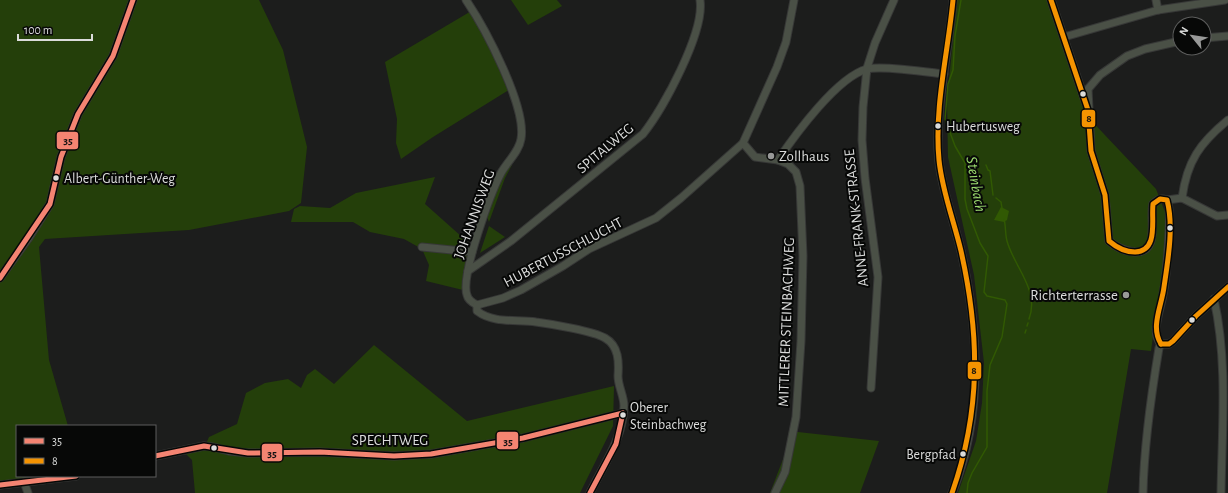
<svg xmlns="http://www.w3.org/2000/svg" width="1228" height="493" viewBox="0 0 1228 493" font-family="'Alegreya Sans',sans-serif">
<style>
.green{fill:#243f0a}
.water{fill:#315903}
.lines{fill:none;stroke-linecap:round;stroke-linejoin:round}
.stream{stroke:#315903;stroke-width:1.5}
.minor-casing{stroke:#373837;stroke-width:9}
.minor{stroke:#4a5046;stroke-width:7}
.bus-1-casing{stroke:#070807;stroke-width:8}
.bus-2-casing{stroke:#070807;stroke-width:8}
.bus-1{stroke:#f48472;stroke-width:5}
.bus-2{stroke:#f49301;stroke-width:5}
.bus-dot{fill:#dbdcdb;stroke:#070807;stroke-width:1.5}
.poi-dot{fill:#989998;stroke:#070807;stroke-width:1.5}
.labels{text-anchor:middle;stroke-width:4;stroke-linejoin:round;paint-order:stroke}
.bus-label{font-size:14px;fill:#dbdcdb;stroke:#070807;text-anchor:start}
.street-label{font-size:15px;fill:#dbdcdb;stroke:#070807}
.poi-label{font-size:15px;fill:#dbdcdb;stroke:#070807;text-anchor:start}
.water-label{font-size:16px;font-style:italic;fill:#9cdb6f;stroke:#070807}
.line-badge{stroke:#070807;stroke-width:1.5}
.pale-badge-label{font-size:11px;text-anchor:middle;font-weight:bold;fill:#111}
</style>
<rect width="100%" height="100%" fill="#1c1d1c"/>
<g class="green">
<polygon points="0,0 259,0 283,50 307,147 301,203 289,211 189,230 45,239 39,247 49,360 68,426 17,426 17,476 59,476 0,483"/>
<polygon points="511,0 557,0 562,6 528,25"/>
<polygon points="957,0 1048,0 1086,115 1156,189 1169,222 1151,351 1131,349 1107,493 958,493 976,441 982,403 984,363 974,275 948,157 947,100"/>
<polygon points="473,10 512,88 433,137 401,159 396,143 397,119 385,62"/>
<polygon points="509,163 512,165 505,178 489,222 486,214"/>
<polygon points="435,177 425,204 471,245 463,290 426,281 429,265 422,249 404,239 370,232 353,222 291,222 294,209 300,206 330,208 356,193"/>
<polygon points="489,226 505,237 480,253"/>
<polygon points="374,345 467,421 614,386 613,426 580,493 195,493 192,460 184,452 206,444 209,437 237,424 246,393 265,383 288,379 301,388 307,375 315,369 334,384"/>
<polygon points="789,431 879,441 860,493 770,493 785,454"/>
</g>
<polygon class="water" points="1001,207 1009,211 1007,220 1004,222 994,220"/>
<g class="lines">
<g class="stream">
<polyline points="961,0 955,36 953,70 948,84 945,119 955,146 965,163 965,199 967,209 980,243 988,256 984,292 987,296 1005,300 1007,304 1002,337 990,365 987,391 987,447 972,473 968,483 967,493"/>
<polyline points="986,165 988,170 990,171 993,195"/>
<polyline points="996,198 1001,202 1002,208"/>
<path d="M1004,219C1006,226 1005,234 1007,241C1014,267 1040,290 1029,319"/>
<polyline points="1027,326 1028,323"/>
<polyline points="1025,333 1026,330"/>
</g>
<defs>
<g id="minor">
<path d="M466,0C485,28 527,107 521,139C519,152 507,162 501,173C491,192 460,276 467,295C468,300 473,303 477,305"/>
<polyline points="1051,0 1086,104"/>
<polyline points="1156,0 1158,10"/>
<polyline points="1064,37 1158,10 1225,0"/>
<polyline points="1204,38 1228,36"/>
<polyline points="743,143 777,67 786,42 794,0"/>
<path d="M1182,198C1187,161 1200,143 1228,120"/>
<polyline points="1167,200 1182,198 1217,216 1228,215"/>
<polyline points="422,247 472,252"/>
<path d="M468,271L511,241L643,134C663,109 705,32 700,0"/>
<polyline points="0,278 28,239 50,204 61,157 78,114 113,56 133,0"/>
<path d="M1214,299C1228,362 1222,428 1221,493"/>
<path d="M477,305L503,298L521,290L563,266L589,249L656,218L681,198L743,143L755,157L778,160C795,135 837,77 867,69C882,65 927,72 944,74"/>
<path d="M477,305V311C494,324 517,319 536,322C551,324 593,331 605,338C619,346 619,362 618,376C618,386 624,396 624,406C623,439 604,464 590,493"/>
<path d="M1161,344C1150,332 1161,309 1163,294C1166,279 1173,210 1167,200C1161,198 1158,199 1153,204C1149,219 1161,253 1134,252C1124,251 1116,247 1109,241L1105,195L1091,151L1088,89L1100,75L1127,56L1145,49L1180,41"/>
<polyline points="1161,344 1169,344 1173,341 1196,316 1228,287"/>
<polyline points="871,388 878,277 865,178 862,140 863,107 867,68 875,43 894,0"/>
<polyline points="155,456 204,446 213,447 229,451 248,453 320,452 394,456 431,454 523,438 623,413"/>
<polyline points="24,482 28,493"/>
<polyline points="0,485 76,476"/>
<polyline points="775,493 785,472 796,417 801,341 803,256 800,186 796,172 788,164 778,160"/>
<path d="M952,493C984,416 979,331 961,251C953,217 939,183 938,148C937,98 949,49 953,0"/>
<path d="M1143,493C1144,444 1151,396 1159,348L1161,344"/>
</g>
</defs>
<use href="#minor" class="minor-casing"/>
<use href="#minor" class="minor"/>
<defs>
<g id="bus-1">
<polyline points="0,278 50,204 61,157 78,114 113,56 133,0"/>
<polyline points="155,456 204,446 248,453 320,452 394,456 431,454 523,438 623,413"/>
<polyline points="0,485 76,476"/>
<polyline points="590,493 616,444 623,413"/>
</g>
<g id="bus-2">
<path d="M1051,0L1088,110L1091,151L1105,195L1109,241C1116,247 1126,252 1135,252C1159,251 1151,220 1153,204L1160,199L1167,200C1174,226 1168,260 1164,287C1162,305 1150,327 1161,344"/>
<polyline points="1161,344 1169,344 1173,341 1196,316 1228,287"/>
<path d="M952,493C981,411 980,336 961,251C954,221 942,191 939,160C934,107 948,53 953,0"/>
</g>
</defs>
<use href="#bus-1" class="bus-1-casing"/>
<use href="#bus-2" class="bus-2-casing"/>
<use href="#bus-1" class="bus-1"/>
<use href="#bus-2" class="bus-2"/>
</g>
<g class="bus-dot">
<circle cx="1083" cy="94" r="3.5"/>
<circle cx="938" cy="126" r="3.5"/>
<circle cx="56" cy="178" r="3.5"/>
<circle cx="1170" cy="228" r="3.5"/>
<circle cx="1192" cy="320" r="3.5"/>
<circle cx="623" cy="415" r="3.5"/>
<circle cx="214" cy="448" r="3.5"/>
<circle cx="963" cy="454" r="3.5"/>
</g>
<g class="poi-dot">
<circle cx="771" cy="156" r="4"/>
<circle cx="1126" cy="295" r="4"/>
</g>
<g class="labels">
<g class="bus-label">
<text x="946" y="131">Hubertusweg</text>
<text x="64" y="183">Albert-Günther-Weg</text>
<text x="630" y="412">Oberer<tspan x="630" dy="17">Steinbachweg</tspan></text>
<text x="956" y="459" text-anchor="end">Bergpfad</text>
</g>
<g class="street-label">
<text transform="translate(605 148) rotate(-40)" y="5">SPITALWEG</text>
<text transform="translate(474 214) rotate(-70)" y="5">JOHANNISWEG</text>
<text transform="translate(856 218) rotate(-96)" y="5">ANNE-FRANK-STRASSE</text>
<text transform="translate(563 252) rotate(-28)" y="5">HUBERTUSSCHLUCHT</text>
<text transform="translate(786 322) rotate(-88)" y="5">MITTLERER STEINBACHWEG</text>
<text x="390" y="445">SPECHTWEG</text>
</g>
<g class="poi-label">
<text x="779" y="161">Zollhaus</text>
<text x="1118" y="300" text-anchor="end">Richterterrasse</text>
</g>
<g class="water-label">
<text transform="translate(977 184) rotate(80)" y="6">Steinbach</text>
</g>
</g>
<g class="line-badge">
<rect x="1081" y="109" width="15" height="19" rx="4" fill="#f49301"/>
<rect x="56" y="131" width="23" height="19" rx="4" fill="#f48472"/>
<rect x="967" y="361" width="15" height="19" rx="4" fill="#f49301"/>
<rect x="496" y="431" width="23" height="19" rx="4" fill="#f48472"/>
<rect x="261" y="443" width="22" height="19" rx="4" fill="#f48472"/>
</g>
<g class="pale-badge-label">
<text x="1089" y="122">8</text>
<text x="68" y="144">35</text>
<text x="974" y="374">8</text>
<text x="508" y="445">35</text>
<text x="272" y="457">35</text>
</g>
<rect x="16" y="425" width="140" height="52" fill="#070807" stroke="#5c5d5c"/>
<rect x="24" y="438" width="20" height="6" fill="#f48472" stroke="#5c5d5c"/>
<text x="52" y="445" font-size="12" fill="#dbdcdb">35</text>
<rect x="24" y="458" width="20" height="6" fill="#f49301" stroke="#5c5d5c"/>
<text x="52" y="465" font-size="12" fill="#dbdcdb">8</text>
<g transform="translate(1192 36) rotate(300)"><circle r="19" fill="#070807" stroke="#5c5d5c"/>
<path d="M0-3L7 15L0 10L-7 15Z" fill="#989998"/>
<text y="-6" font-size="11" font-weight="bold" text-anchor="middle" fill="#dbdcdb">N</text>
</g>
<path d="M18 34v6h74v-6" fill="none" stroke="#dbdcdb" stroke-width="2"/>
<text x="24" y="34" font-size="12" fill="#dbdcdb" stroke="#070807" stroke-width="3" paint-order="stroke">100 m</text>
</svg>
